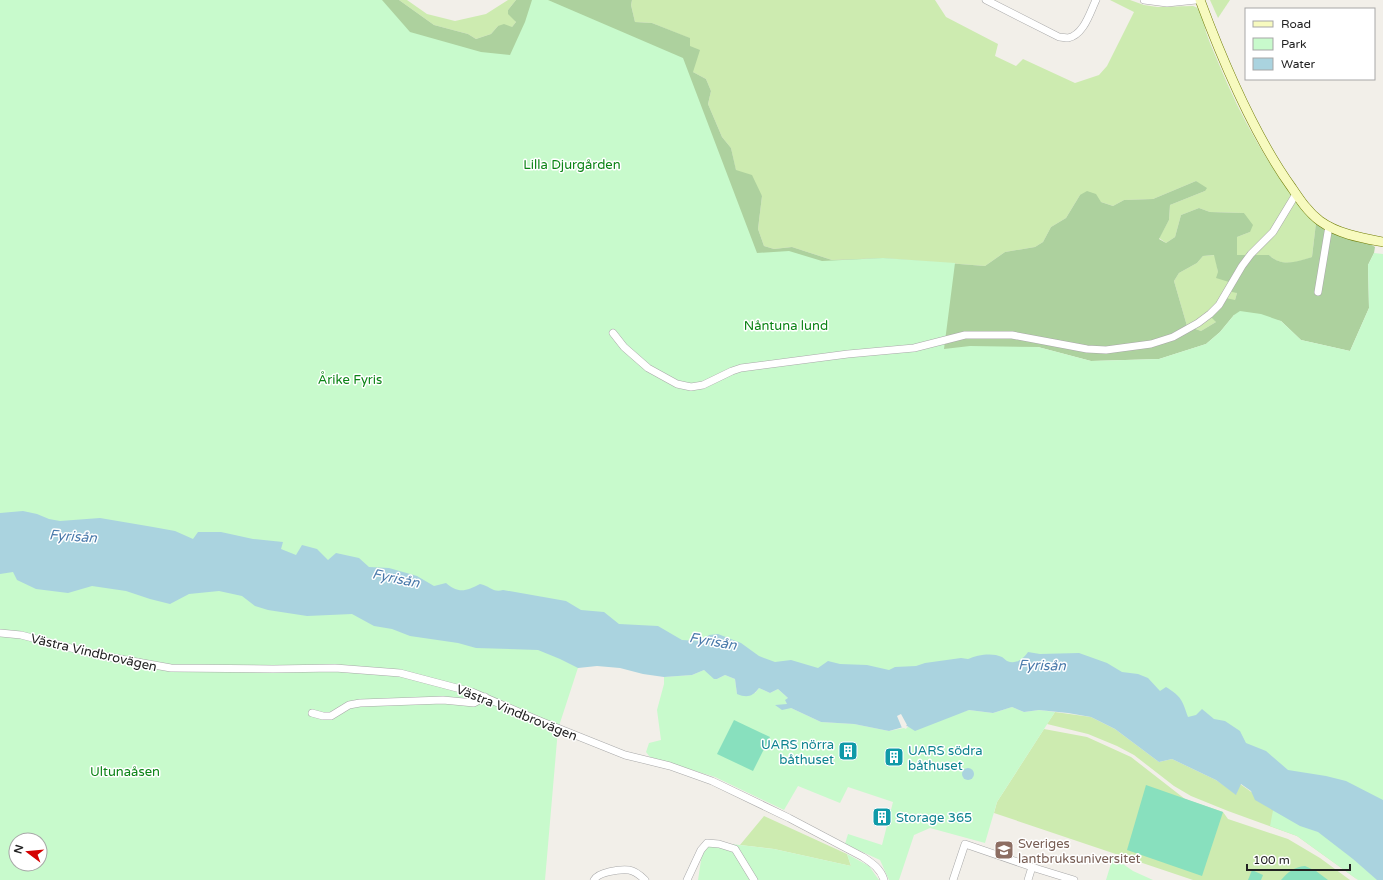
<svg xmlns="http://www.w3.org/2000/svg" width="1383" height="880" viewBox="0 0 1383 880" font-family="'Varela Round',sans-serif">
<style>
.grass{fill:#cdebb0}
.forest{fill:#add19e;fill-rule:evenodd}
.park{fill:#c8facc;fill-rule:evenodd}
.pitch{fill:#88e0be}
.water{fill:#aad3df}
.pier{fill:#f2efe9}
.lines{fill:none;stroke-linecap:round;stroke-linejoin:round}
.street-casing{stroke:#a9a9a9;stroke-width:8}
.secondary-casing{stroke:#707d05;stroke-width:10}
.street{stroke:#fff;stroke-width:7}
.secondary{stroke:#f7fabf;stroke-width:9}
.labels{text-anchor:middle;stroke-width:3;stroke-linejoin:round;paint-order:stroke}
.park-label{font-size:13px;fill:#0c8416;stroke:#fff}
.street-label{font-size:13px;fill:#222;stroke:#fff}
.culture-label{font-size:13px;fill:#0d838f;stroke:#fff;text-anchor:start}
.education-label{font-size:13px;fill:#785e54;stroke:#fff;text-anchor:start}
.water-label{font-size:14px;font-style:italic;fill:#4a7aab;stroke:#fff}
</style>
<rect width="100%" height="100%" fill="#f2efe9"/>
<g class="grass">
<polygon points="399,0 407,0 427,14 455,21 486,14 508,0 516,0 508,10 516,22 512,27 498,26 491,34 476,39 468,34 434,25"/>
<path d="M632,0H935L946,17L998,44L995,56L1016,66L1023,59L1075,83L1099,75L1107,66L1134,12L1110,0H1130L1144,5L1157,7L1193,6C1195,7 1197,7 1198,9C1203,15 1204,25 1206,32C1210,44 1216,57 1221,69C1243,122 1276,181 1316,223L1312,257C1296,263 1282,267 1269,255H1237V237L1250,232L1244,213L1210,212L1199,208L1181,215L1175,237L1166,243L1159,238L1169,220L1170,205L1205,191L1196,181L1153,199L1124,200L1113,206L1080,195L1066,218L1051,227L1043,242L1035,247L1005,252L985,266L883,258L832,260L792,247L774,249L764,246L758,229L762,196L736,171L731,148L722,137L708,104L711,91L706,79L693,72L689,38L652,23L635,22L631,5Z"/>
<polygon points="1210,0 1230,0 1218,18"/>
<polygon points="1215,255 1218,272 1229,282 1237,293 1235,300 1219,311 1210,310 1216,322 1201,331 1187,326 1174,281 1179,273 1197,263 1203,256"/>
<polygon points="1055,712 1091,717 1115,729 1159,762 1172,759 1216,780 1236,794 1240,784 1300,826 1358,880 1297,836 1228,811 1191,796 1174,786 1134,755 1117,746 1088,734 1047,724"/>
<polygon points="1044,729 1087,737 1131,757 1185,799 1223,812 1228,819 1288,839 1320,858 1350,880 1193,880 994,813 997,802"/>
<polygon points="764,816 847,854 851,866 774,849 740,845"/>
</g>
<path class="forest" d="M108,0H399L434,25L468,34L476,39L491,34L498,26L504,24L512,27L516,22L508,14V10L516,0H632L631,5L635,22L652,23L690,38V46L700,50L693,72L706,79L711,91L708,104L722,137L731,148L736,170L752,175L762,196L758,229L764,246L774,249L792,247L832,260L883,258L985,266L1005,252L1035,247L1043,242L1051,227L1066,218L1080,195L1087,191L1096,194L1101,202L1113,206L1124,200L1153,199L1196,181L1207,188L1205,191L1170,205L1169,220L1159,239L1166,243L1175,237L1181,215L1199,208L1210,212L1244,213L1253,225L1250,232L1237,237V255H1269C1282,267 1296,262 1312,257L1316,223L1367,242L1375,247L1374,253L1368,265L1369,308L1350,351L1301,340L1281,321L1234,315L1220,332L1206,344L1159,359L1091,361L1038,347L738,377ZM1214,255L1218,272L1216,278L1229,282L1232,292L1237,293L1235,300L1221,297L1219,311L1209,310L1211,317L1216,322L1201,331L1187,326L1174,281L1179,273L1197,263L1203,256Z"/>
<g class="park">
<path d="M0,0H382L410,32L481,52L510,55L525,22L532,0H548L683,58L757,253L789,251L822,261L883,258L955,263L944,349L970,346L1038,347L1091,361L1159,359L1206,344L1220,332L1234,315L1240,311L1261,314L1281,321L1301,340L1350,351L1369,308L1368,265L1374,253L1383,254V880H1358L1297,836L1270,826L1278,784L1075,681L863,692L589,634L558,729L545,880H0ZM16,840H40V864H16Z"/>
<polygon points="704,670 717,679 725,675 735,679 737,694 755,693 759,688 770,693 778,689 788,698 791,708 821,722 854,724 889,731 909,727 969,710 993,713 1012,707 1024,712 1039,710 1055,712 997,802 985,843 930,828 914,835 899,880 889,880 880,860 845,844 848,834 882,845 893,802 848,787 840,803 798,786 784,810 715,777 650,757 646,752 649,743 661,740 657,710 664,684 664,677 692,675"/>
<polygon points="704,841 774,849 851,866 847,854 869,866 879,880 698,880"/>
<polygon points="1113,857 1133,871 1153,880 1106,880"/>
</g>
<g class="pitch">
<polygon points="734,720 770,737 753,771 717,754"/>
<polygon points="1146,785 1223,812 1202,876 1127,850"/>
<path d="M1305,866L1316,871L1328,880H1281C1288,872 1294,867 1305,866Z"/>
<polygon points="1252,870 1263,875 1261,880 1248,880"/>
</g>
<g class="water">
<path d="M23,511L37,514L49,519L60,521L100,518L153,527L175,531L193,539L198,532H221L253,539L283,542L281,549L296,555L302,545L317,549L328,560L336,553L359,558L369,567L389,568L417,576L434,586L446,583C458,594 467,591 480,584C490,586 493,593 503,590L566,601L581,610L604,612L619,624L658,626L682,640L702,641L709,635L718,634L741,643L759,656L775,662L791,660L818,668L828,661L840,664L867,665L889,670L895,667L916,666L925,663L961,658L968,659C977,655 992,652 1002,657C1004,658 1005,660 1007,661C1016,665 1023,659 1028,652L1040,654L1079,653L1107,663L1122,672L1138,674L1148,678L1160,691L1166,687C1182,697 1182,700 1188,717L1196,715L1202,709L1214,719L1225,721L1240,731L1246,743L1266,751L1288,770L1326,776L1346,781L1383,800V880H1377L1353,859L1318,832L1300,826L1255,800L1251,791L1241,784L1236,795L1216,780L1172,759L1159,762L1115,729L1091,717L1068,713L1039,710L1024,712L1012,707L993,713L969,710L915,731L907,726L889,731L854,724L821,722L791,708L782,710L775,705L787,704L785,700L788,698L778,689L770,693L759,688C752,697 747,698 737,694L735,679L725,675L717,679H714L704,670L692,675L664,677L643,674L620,668L597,666L578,668L560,659L538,650L476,648L458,643L410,636L392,629L374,626L352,614L307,616L268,610L255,606L242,596L219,591L189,594L170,604L150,599L126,591L92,586L68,593L36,589L17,580L13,572L0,574V513Z"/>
<circle cx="968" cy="774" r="6"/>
</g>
<polygon class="pier" points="901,714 907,725 906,726 907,728 905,729 904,727 902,728 897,716"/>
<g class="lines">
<defs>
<g id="street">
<path d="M986,0L1059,37C1062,37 1065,38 1068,38C1084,35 1090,12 1096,0"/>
<polyline points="1144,0 1167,3 1196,0"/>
<polyline points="1318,292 1329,226"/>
<polyline points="613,333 624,347 648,368 677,384 691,387 703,385 732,371 741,368 848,354 914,348 965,335 1012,335 1087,349 1106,350 1151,344 1173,337 1198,323 1210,314 1219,305 1242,266 1251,254 1273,232 1296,194"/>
<path d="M0,633L21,635L98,655L171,668L273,669L335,668L400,673L472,692L540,721L625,755L670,766L712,781L789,818L863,857C872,863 881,869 884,880"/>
<polyline points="312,713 323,716 331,716 349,705 360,703 443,700 474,703 485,697"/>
<path d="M594,880C598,872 620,869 629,870C635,871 641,876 645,880"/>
<polyline points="687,880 701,850 707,843 719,844 735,849 754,880"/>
<polyline points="953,880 965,844 1038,869 1074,880"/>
<polyline points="1028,880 1032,867"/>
</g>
<path id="secondary" d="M1200,0C1223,62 1254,135 1292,188C1300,200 1308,212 1320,221C1338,234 1362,238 1383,242"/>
</defs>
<use href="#street" class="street-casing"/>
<use href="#secondary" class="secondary-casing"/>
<use href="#street" class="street"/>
<use href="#secondary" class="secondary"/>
</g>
<defs>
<symbol id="building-square" viewBox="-11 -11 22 22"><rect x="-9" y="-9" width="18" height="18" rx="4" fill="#0f9aa8" stroke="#fff"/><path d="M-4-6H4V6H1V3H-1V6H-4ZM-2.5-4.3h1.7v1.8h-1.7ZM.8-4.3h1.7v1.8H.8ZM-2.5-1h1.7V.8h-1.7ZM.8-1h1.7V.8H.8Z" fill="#fff"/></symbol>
<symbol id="university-square" viewBox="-11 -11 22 22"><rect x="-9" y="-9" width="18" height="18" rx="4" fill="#8d6e63" stroke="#fff"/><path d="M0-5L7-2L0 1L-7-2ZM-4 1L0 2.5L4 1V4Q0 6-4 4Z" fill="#fff"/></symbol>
</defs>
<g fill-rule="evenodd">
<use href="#building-square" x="837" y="740" width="22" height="22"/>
<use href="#building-square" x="883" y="746" width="22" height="22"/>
<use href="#building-square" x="871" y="806" width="22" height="22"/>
<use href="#university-square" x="993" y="839" width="22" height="22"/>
</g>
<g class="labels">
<g class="park-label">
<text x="572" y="169">Lilla Djurgården</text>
<text x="786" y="330">Nåntuna lund</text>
<text x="350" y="384">Årike Fyris</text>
<text x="125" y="776">Ultunaåsen</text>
</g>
<g class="street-label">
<text transform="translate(94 652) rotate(13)" y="5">Västra Vindbrovägen</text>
<text transform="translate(517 712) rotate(22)" y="5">Västra Vindbrovägen</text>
</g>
<g class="culture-label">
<text x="834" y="749" text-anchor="end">UARS nörra<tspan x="834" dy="15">båthuset</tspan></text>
<text x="908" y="755">UARS södra<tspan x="908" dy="15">båthuset</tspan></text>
<text x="896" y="822">Storage 365</text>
</g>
<g class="education-label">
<text x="1018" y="848">Sveriges<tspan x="1018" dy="15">lantbruksuniversitet</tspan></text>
</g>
<g class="water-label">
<text transform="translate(73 536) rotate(4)" y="5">Fyrisån</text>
<text transform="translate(396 578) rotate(12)" y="5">Fyrisån</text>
<text transform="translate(713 641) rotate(10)" y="5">Fyrisån</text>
<text transform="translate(1042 665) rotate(1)" y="5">Fyrisån</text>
</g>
</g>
<rect x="1245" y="8" width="130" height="72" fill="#ffffff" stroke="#a7a7a7"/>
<rect x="1253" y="21" width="20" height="6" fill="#f7fabf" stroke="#a7a7a7"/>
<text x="1281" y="28" font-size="12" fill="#222222">Road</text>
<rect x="1253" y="38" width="20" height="12" fill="#c8facc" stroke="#a7a7a7"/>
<text x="1281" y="48" font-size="12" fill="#222222">Park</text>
<rect x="1253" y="58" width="20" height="12" fill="#aad3df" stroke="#a7a7a7"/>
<text x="1281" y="68" font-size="12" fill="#222222">Water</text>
<g transform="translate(28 852) rotate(286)"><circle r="19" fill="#ffffff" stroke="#a7a7a7"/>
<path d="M0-3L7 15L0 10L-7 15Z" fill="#d40000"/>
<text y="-6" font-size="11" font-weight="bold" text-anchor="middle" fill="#222222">N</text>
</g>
<path d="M1247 864v6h103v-6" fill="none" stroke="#222222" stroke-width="2"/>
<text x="1253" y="864" font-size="12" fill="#222222" stroke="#ffffff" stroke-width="3" paint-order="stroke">100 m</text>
</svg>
